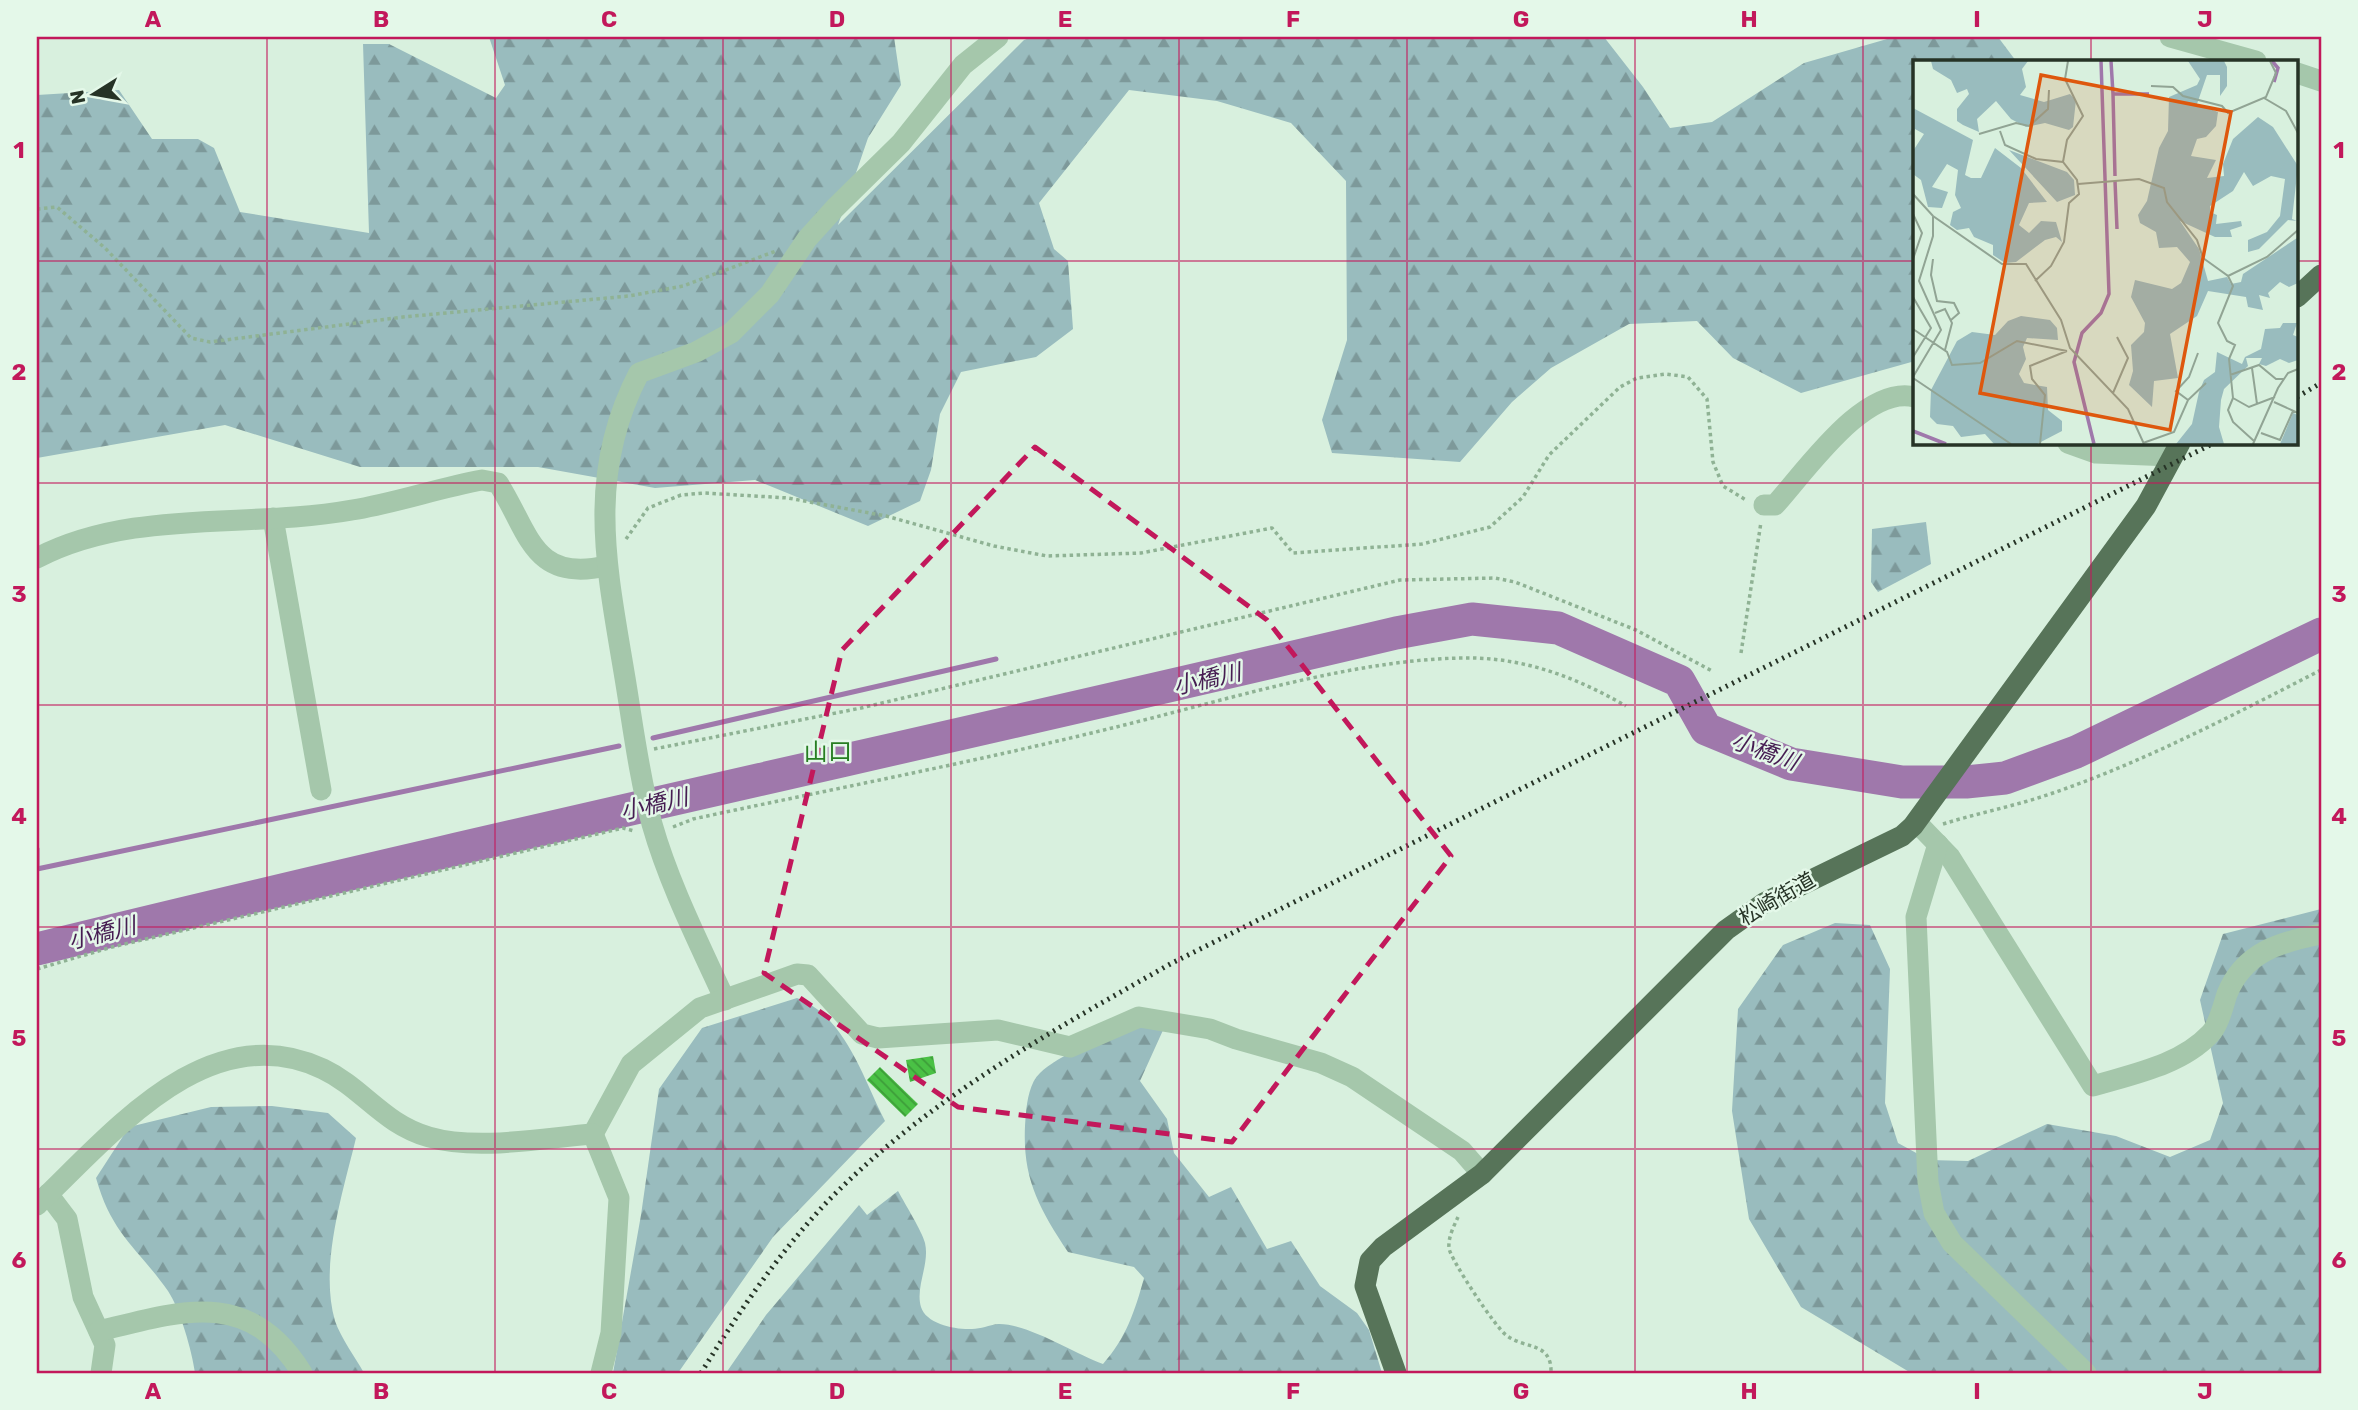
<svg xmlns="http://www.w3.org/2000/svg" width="2358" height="1410" viewBox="0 0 2358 1410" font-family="Rubik,'Noto Sans JP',sans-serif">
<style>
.forest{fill:url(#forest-firs)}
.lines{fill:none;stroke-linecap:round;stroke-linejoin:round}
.stream{stroke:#9f78ab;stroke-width:5}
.river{stroke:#9f78ab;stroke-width:33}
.building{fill:url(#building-back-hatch)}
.path{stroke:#8fb294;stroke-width:3.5;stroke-dasharray:3.5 3.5;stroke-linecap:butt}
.minor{stroke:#a5c7ab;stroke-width:21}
.major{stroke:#577459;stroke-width:21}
.rail{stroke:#263326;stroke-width:5;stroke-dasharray:2 5;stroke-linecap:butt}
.marked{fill:none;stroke:#c2185b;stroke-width:5;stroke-dasharray:14 9;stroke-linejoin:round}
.grid{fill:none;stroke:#c2185b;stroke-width:2;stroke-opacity:0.55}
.labels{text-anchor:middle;stroke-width:5;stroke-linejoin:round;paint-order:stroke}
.street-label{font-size:21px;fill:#263326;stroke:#e4f8e9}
.water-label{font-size:23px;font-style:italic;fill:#461d52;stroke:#e4f8e9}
.quarter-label{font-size:24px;fill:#277e22;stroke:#e4f8e9}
.inset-river{fill:none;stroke:#9f78ab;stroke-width:3.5}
.inset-road{fill:none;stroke:#91a494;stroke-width:2}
.view{fill:#de570d;fill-opacity:0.15;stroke:#de570d;stroke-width:3.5}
.inset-edge{fill:none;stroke:#263326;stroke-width:3.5}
.neatline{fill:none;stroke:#c2185b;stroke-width:2.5}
.grid-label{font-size:23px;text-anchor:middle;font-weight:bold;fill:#c2185b}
</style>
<defs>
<pattern id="forest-firs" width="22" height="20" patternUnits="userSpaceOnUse" patternTransform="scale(1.75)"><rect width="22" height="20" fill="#99bcbe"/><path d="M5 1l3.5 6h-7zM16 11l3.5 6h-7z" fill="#7d999a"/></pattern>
<pattern id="building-back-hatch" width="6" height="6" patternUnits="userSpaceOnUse" patternTransform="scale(1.75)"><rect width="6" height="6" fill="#4ac145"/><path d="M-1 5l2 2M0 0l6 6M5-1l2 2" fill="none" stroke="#3d9d39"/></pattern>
</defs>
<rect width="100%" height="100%" fill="#d8f0de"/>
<g class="forest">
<polygon points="489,37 894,37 901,85 868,138 838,225 1024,40 1032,37 1604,37 1643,87 1670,128 1712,122 1804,63 1894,37 1998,37 2016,61 1915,61 1915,361 1801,393 1733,358 1697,321 1629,324 1551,368 1512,402 1460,462 1332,453 1322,420 1347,340 1346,181 1291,123 1217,101 1129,90 1039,203 1054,249 1068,261 1073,329 1036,357 961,372 940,414 931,470 920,501 868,526 755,480 655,488 538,467 360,467 225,425 37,458 37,95 119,90 152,139 198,139 214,148 240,212 369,233 363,44 389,44 496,98 505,85"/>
<polygon points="1926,522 1931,564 1878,592 1871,582 1872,529"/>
<polygon points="2321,909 2321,1373 1911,1373 1801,1307 1749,1219 1732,1111 1738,1009 1783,945 1835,923 1870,925 1890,969 1885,1103 1898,1143 1929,1160 1968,1161 2047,1124 2116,1136 2170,1157 2210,1140 2223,1103 2200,1000 2223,934"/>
<path d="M797,998C845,1016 863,1078 885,1121L773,1237L678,1373H613L641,1215L659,1089L702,1028Z"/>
<path d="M1130,1027L1164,1028L1140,1081L1167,1119L1174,1153L1209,1197L1231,1187L1267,1249L1291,1241L1320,1286L1357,1313L1369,1330L1382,1373H726L766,1315L859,1205L867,1215L898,1191C905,1204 922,1231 925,1243C930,1264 915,1287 921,1307C926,1324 956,1330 972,1329C981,1329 989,1325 998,1324C1027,1323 1074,1353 1103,1364C1126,1338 1135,1311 1144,1278L1134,1267L1068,1252C1036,1204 1020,1173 1026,1113C1027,1101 1030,1082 1040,1073C1057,1056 1106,1035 1130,1027Z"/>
<path d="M272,1106L328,1113L356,1138C343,1192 319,1266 335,1321C341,1338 355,1357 364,1373H195C192,1351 180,1309 168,1291C137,1247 112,1235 96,1178L129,1127L211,1107Z"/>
</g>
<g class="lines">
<g class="stream">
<polyline points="653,738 996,659"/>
<polyline points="37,849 37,869"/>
<polyline points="37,869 619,746"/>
</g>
<path class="river" d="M37,949C489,838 943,740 1396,633L1472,619L1558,628L1679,681L1706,729L1791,764L1902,782H1966L2005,778L2076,752L2321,634"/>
</g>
<g class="building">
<polygon points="933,1056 936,1073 910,1082 906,1060"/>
<polygon points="880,1067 918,1104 905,1117 867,1080"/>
</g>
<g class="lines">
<g class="path">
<polyline points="37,209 57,207 105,248 191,338 210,342 403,317 629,296 683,286 776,251"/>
<polyline points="626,539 648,508 681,495 704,493 788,498 886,516 994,546 1047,556 1141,553 1272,528 1293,553 1422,544 1490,527 1523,497 1549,455 1620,387 1637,378 1666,374 1688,377 1707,399 1713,462 1723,486 1746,500"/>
<polyline points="1741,653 1761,522"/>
<polyline points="654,749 861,708 1400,580 1495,578 1515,582 1636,630 1712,671"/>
<path d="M1943,824C1978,813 2015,806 2050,794C2144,762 2233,715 2321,670"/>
<path d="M673,827L693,819C833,789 974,762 1112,728C1224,701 1362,656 1476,658C1531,660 1579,679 1626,706"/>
<polyline points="37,969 112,947 623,828 634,831"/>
<path d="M1458,1217C1454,1226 1448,1237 1449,1248C1450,1259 1496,1328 1506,1335C1525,1350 1552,1341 1551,1373"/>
</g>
<g class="minor">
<polyline points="2170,37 2256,61"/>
<polyline points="2297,73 2321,81"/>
<polyline points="2068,443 2096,453 2171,456"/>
<path d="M1764,505H1775C1806,471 1865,384 1915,397"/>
<polyline points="273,518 321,790"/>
<path d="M37,558C133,508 248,529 352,510C396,503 438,488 482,480L498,483C529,531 532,583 606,566"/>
<path d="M1913,826L1922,828L1950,857L2093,1086C2133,1074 2181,1065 2210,1034C2219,1025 2223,1006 2227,994C2244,952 2280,942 2321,934"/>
<polyline points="1938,844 1916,917 1928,1182 1934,1213 1952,1243 2086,1373"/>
<path d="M725,1000C699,943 669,884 652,824C639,776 633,726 625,678C607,569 585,476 639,373L696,352L731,333L770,294L807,239L835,208L901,143L963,65L998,37"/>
<polyline points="593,1134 631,1064 700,1008 797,974 808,975 862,1034 878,1038 998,1030 1070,1047 1139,1017 1210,1029 1236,1039 1321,1063 1352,1077 1462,1151 1482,1174"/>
<polyline points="593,1134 619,1198 611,1333 601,1373"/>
<polyline points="48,1194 67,1219 83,1297 105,1345 101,1373"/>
<path d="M37,1205C111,1135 208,1014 323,1069C363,1088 383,1124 429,1137C477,1151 543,1138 593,1134"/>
<path d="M99,1331C181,1311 249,1287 302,1373"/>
</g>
<g class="major">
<polyline points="2297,297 2321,275"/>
<polyline points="1396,1373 1365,1286 1370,1261 1383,1247 1482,1174 1726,930 1764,903 1902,836 1913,826 2146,506 2180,443"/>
</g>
<g class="rail">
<polyline points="2297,397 2321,383"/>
<path d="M701,1373C738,1313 778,1254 827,1202C926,1100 1050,1032 1172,963L2214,443"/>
</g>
</g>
<path class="marked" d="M1035,447L1267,620L1451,856L1232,1142L958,1107L764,973L842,650Z"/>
<path class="grid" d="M267,37V1373M495,37V1373M723,37V1373M951,37V1373M1179,37V1373M1407,37V1373M1635,37V1373M1863,37V1373M2091,37V61M37,261H1915M2297,261H2321M2091,443V1373M37,483H2321M37,705H2321M37,927H2321M37,1149H2321"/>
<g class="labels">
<g class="street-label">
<text transform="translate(1777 899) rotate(-30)" y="7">松崎街道</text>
</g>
<g class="water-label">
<text transform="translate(1207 679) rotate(-13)" y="8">小橋川</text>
<text transform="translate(1765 751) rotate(20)" y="8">小橋川</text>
<text transform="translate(654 804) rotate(-13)" y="8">小橋川</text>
<text transform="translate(102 933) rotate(-14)" y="8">小橋川</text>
</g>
<g class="quarter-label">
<text x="828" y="760">山口</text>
</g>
</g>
<g transform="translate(1913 60)">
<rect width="385" height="385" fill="#d8f0de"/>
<path d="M380,353L385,355V384H367Z" fill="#99bcbe"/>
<path d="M18,1H115L109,9L113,27L107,35L131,42L157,34L163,40L160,67L156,70L132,63L113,67L98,59L83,41L64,59L66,72L50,65L44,61V49L56,34L54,29L44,33L38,20L20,9ZM275,1H311L314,7V26L307,36V15H294L284,44L305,52L303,66L293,77L284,79L278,96L303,100L294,118L311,116L310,104L320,79L345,57L360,67L385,106L379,159L384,161L375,160L346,189L335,192V180L354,172L367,156L372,119L358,116L340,126L331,112L320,131L297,146V152L304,155L303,164L328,161L329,166L317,170L319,177H302L267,161L286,189L295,221L314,217L318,224L328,222L330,214L384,178L385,223L376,227L367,222L355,233L357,238L346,235L350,250L335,247L333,237L295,231L284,256L257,274L265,318L241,321L239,347L216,325L220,311L218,285L231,272L232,263L218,237L222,220L259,229L268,223L277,202L264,187L246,188L243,172L227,163L225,155L234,141L246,88L255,71L256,37L284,25L287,19ZM0,48L60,80L52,115L58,118H68L82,88L108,108L134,142L116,143L106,165L116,173L128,161L143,162L149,182L143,177L132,180L103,202L92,203L80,195V185L61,177L56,168L44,170L37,165L40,152L48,148L42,135L45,110L34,104L19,127L35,132L29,148L15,147L8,120L0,114V91L11,74L2,69L0,74ZM96,90L154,112L161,120L162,135L144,142ZM108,256L137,260L144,268L145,280L114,278L110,287L113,299L106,314L111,323L134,327L135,350L149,361V371L124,384H81L72,374L48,377L40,366L24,364L17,357L18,330L44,281L59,272L82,275L95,261ZM370,263H384L380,275L385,277V300L376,303L367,299L353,306L346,304L349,298H333L335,306L311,329L308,340L306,367L311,384H263L279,364L286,332L291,320L302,312L304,292L329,304L332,297L348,289L352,269L367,268Z" fill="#99bcbe"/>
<path class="inset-river" d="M198,1L200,34H236M359,1L365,8L361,22M200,34L202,116M202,121L204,169M0,371L33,384M181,384L161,302L169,273L188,253L196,234L188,1"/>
<path class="inset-road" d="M238,26L260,27L270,36L309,46L315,53L353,37L363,13L357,1M351,38L373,51L385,73M87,71L92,85L123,99L150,102L164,120L166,134L156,143L151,182L138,206L122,221M66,74L103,63L116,66L135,49L136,30M150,102L154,80L170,56L152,19L155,1M165,124L226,119L251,128L254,142L284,180L290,198L315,216L320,226L305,263L314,281L322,285L316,299L320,338L336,347L362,337M0,134L20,156L89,204H113L148,260L157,288L215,349L231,384M0,154L9,173L0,199M20,199L18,215L24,241L41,243L46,253L38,260M315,216L354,197L385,170M0,237L18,268L0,297M22,253L32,249L39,263L32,290M0,269L34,292L39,305L67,303L104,281L154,291M339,308L344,344M317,315L346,305L363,319H372M0,317L28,270L6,221L20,176V156M0,318L98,384M200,333L215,298L204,277M320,338L315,350L320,362L341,381M275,340L263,331L276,317L285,293M361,342L385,353M348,373L367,380L380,351M230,383L261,372L275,340L293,323M127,384L132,335L119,319L117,306L154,291M340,384L365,328L375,313L385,309"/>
<path class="view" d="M128,15L318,52L257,370L67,333Z"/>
<rect width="385" height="385" class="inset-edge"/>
</g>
<rect width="2358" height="1410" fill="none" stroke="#e4f8e9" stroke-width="77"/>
<g transform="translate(94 94) rotate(259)" stroke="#e4f8e9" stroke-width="5" paint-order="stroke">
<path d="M0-5L12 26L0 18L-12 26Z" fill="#263326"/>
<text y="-10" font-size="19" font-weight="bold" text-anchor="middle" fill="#263326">N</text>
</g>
<rect x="38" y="38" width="2282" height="1334" class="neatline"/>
<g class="grid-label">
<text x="153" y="27">A</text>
<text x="381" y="27">B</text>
<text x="609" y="27">C</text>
<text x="837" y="27">D</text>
<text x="1065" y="27">E</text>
<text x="1293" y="27">F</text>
<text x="1521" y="27">G</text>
<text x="1749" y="27">H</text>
<text x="1977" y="27">I</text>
<text x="2205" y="27">J</text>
<text x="19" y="158">1</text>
<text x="2339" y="158">1</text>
<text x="19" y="380">2</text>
<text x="2339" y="380">2</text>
<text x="19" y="602">3</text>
<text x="2339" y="602">3</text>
<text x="19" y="824">4</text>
<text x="2339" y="824">4</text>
<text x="19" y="1046">5</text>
<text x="2339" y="1046">5</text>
<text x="19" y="1268">6</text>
<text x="2339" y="1268">6</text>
<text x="153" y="1399">A</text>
<text x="381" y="1399">B</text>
<text x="609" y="1399">C</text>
<text x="837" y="1399">D</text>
<text x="1065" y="1399">E</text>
<text x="1293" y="1399">F</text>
<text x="1521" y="1399">G</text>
<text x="1749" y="1399">H</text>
<text x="1977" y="1399">I</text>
<text x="2205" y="1399">J</text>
</g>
</svg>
